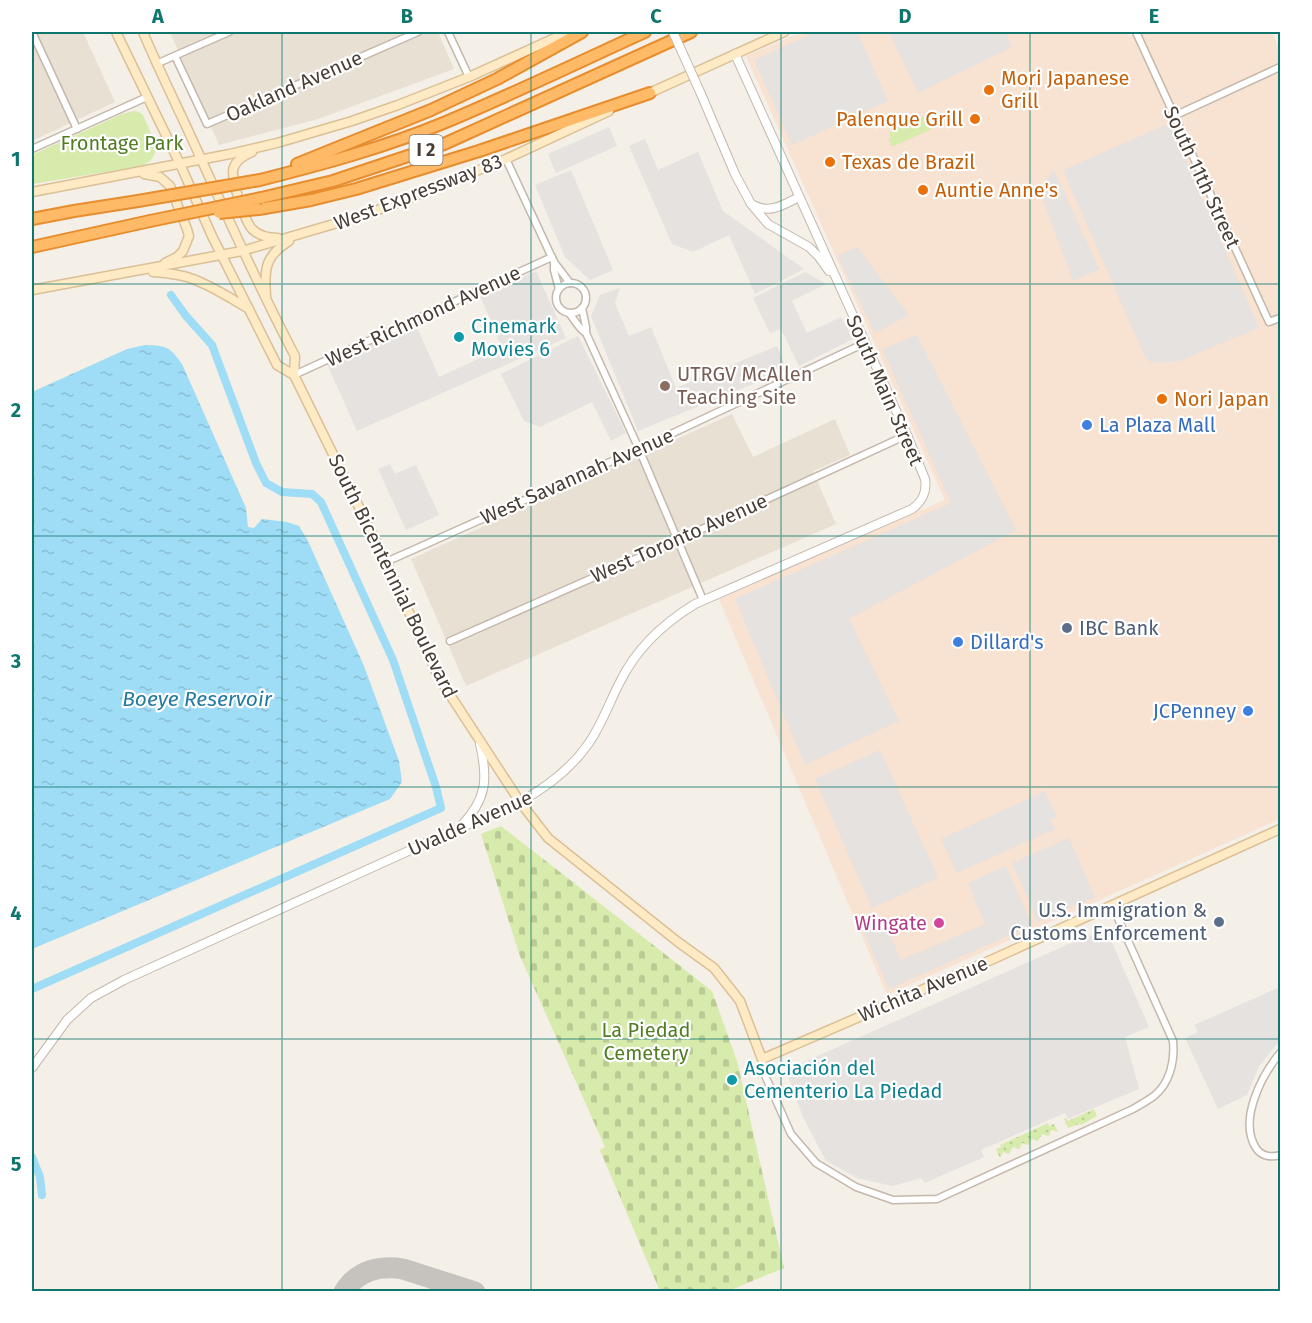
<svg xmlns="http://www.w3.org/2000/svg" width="1312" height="1323" viewBox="0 0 1312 1323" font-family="'Fira Sans',sans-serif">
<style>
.residential{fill:#e9e0d4}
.commercial{fill:#f8e2d1}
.grass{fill:url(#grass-dots)}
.cemetery{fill:url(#cemetery-stones)}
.park{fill:#d7ebad}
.parking{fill:#e5e2df}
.water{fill:url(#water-ripples)}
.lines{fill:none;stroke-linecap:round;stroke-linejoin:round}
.canal{stroke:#9fdcf5;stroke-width:8}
.taxiway{stroke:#c6c3bf;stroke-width:21}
.minor-casing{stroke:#c4b8ac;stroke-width:9}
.tertiary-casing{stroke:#c4b8ac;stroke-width:10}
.secondary-casing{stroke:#dbc096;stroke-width:11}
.motorway-casing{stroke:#e78d2e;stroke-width:14}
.minor{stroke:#fff;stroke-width:6}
.tertiary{stroke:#fff;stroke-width:8}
.secondary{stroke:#ffeac6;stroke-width:8}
.motorway{stroke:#ffba67;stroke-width:10}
.tertiary-bridge-casing{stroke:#c4b8ac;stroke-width:10;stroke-linecap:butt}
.motorway-bridge-casing{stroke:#e78d2e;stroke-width:14;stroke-linecap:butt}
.tertiary-bridge{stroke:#fff;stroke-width:8}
.motorway-bridge{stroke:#ffba67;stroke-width:10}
.grid{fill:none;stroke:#0f766e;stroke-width:1.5;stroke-opacity:0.55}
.food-dot{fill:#e8710a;stroke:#fff;stroke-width:2}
.culture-dot{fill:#0f9aa8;stroke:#fff;stroke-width:2}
.education-dot{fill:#8d6e63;stroke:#fff;stroke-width:2}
.shop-dot{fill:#3f7fe0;stroke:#fff;stroke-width:2}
.service-dot{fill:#5c6f8a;stroke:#fff;stroke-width:2}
.hotel-dot{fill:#d1479c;stroke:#fff;stroke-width:2}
.labels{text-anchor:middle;stroke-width:4.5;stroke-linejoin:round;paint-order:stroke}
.shield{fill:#fff;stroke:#7f7872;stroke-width:1.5}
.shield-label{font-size:18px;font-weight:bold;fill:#483e35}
.food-label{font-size:20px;fill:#c56008;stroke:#fff;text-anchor:start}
.street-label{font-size:20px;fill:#483e35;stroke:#fff}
.park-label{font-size:20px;fill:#517e24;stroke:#fff}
.culture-label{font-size:20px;fill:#0d838f;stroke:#fff;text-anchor:start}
.education-label{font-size:20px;fill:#785e54;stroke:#fff;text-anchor:start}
.shop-label{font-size:20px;fill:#366cbe;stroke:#fff;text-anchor:start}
.service-label{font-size:20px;fill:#4e5e75;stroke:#fff;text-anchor:start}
.hotel-label{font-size:20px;fill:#b23c85;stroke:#fff;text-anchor:end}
.water-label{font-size:21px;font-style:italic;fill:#247ba2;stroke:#fff}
.neatline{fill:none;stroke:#0f766e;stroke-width:2}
.grid-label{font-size:20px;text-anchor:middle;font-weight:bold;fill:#0f766e}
</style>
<defs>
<pattern id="grass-dots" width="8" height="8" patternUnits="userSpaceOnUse" patternTransform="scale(1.5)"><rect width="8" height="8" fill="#d7ebad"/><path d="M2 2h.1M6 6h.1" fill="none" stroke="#bacb95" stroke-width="1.8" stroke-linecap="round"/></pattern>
<pattern id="cemetery-stones" width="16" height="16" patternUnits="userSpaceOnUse" patternTransform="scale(1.5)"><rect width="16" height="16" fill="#d7ebad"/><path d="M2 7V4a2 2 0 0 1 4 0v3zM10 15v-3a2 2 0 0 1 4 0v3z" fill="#bacb95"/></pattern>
<pattern id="water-ripples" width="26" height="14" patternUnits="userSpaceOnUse" patternTransform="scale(1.5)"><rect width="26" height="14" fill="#9fdcf5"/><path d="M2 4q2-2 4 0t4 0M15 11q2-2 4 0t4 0" fill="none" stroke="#8abed3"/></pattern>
</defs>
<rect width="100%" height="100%" fill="#f4efe7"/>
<g class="residential">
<polygon points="32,32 83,32 115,102 32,141"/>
<polygon points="170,32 438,32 454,69 318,119 219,145"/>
<polygon points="732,414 753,457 835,419 850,455 813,471 836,524 466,686 411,559"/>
</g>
<polygon class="commercial" points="802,32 1127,32 1129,36 1144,32 1272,32 1280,51 1280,819 887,995 719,599 945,500 746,56"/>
<g class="grass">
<polygon points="1094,1109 1097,1116 1081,1125 1079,1124 1068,1128 1064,1119 1066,1118 1068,1121"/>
<polygon points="1048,1123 1049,1126 1054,1124 1058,1132 1051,1130 1049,1136 1042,1134 1038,1141 1032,1139 1028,1145 1022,1143 1020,1149 1013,1147 1009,1154 1003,1152 1000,1158 996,1149 1001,1147 1000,1145"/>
</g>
<polygon class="cemetery" points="501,826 712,991 737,1061 784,1268 728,1291 663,1292 659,1289 600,1150 605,1147 520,956 481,834"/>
<g class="park">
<path d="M134,111L139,112L143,115C150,133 167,155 142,166L32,184V155L122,114Z"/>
<polygon points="927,115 929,119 932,118 936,127 892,147 888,138 891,137 889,132"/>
</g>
<g class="parking">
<polygon points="816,32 857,32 888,101 792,145 754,60"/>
<polygon points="889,32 1005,32 1012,47 918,93"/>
<polygon points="1170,123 1259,328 1179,361 1152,363 1145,357 1063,170"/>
<polygon points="609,127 617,146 556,173 548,154"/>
<polygon points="645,139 658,170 698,152 723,211 804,269 755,294 729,235 693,252 672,244 629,146"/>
<polygon points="571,170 613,270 590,280 565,257 535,185"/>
<polygon points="1054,170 1099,269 1073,281 1039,189"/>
<polygon points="857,247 909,315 875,333 838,256"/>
<polygon points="536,271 566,338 357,431 327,364 416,325 439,377 502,348 480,296"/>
<polygon points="805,272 826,284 792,301 807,333 841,317 853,339 799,366 781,329 770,333 753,298"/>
<polygon points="620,288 615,303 629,336 651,327 676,388 777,346 787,370 638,431 591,316 600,295"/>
<polygon points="917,335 1016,530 849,619 899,721 805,765 735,599 951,503 882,349"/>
<polygon points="578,336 626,433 611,441 592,402 540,427 524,421 501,374"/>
<polygon points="390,464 395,474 416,465 439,515 406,530 378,469"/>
<polygon points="880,750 938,878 872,908 815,779"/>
<polygon points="1045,791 1057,818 1050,819 1055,829 957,873 941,839"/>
<polygon points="1069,838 1095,897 1038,922 1012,863"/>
<polygon points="1006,866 1032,925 889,989 863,930 884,921 901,960 985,924 968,883"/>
<polygon points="1089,935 1111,940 1149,1027 1125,1037 1139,1089 1068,1119 1065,1113 981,1150 984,1157 925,1183 921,1178 893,1186 857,1178 826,1161 803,1117 786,1070"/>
<polygon points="1280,987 1280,1040 1259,1066 1247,1095 1218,1109 1185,1038 1198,1032 1194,1025"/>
</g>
<path class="water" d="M145,345C167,346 169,346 182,364L246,508L248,527L254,528L262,519L287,522L299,526L308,541L364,666L399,761L402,782L390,799L32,949V392L127,349Z"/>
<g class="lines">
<g class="canal">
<polyline points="32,989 441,808 436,787 393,660 321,502 312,494 282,492 266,483 256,463 212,345 186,316 171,295"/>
<polyline points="32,1157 40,1177 42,1195"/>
</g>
<path class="taxiway" d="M344,1292C357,1270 381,1265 403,1269L475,1292"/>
<defs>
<g id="minor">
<polyline points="32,32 77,129"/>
<polyline points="448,32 469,77"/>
<polyline points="1136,32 1269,322 1280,318"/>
<polyline points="175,56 207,124 418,32"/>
<polyline points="156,64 229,32"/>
<polyline points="1174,116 1280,67"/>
<polyline points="32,149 147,97"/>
<polyline points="506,159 554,262 570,283"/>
<polyline points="554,262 554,270 559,289"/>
<circle cx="571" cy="298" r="15"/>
<polyline points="582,308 586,327 586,333 639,449 703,600"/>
<path d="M569,313C575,320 578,328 586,333"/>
<polyline points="294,375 552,257"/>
<polyline points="386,562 639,449 865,343"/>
<polyline points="450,641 678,540 907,435"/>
<path d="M1280,1053C1262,1075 1238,1120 1256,1148C1261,1156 1271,1158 1280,1155"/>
<path d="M762,1059L764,1073L791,1134L816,1163L856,1187L893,1200L937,1199L1133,1109C1140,1105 1147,1101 1154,1096C1170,1083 1175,1061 1173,1041L1112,905"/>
</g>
<g id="tertiary">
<polyline points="701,94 735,174 751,204 768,224 809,247 819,257 829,271"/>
<path d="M753,205C770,214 783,205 799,197"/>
<path d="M461,826C487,799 488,779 480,744"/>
<path d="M32,1068L67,1020L91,998L124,980L437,838L520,802C547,787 571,769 589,743C602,724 609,703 620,682C636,649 664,623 695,604L912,509C923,501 927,492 925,479L907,435L735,54"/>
</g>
<g id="secondary">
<polyline points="116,32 180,164 212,236 277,365 294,375"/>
<path d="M143,32C161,75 183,118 202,161C232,227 261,292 295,356L294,375L386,562L439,678L520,802L548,838L678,942L714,968L740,1001L762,1059L991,960L1280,829"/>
<polyline points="645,95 784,32"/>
<path d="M252,152C245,155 237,159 234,167C229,176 245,221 252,229C259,236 268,238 278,238"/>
<polyline points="144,174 160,177 170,186 187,229 189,236 183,251 177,257 165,263"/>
<polyline points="32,192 230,154 277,143 352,121 398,105 469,77 568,32"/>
<path d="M153,272C166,273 179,274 190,278C211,285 230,298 249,309"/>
<polyline points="32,290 242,251 361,216 400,202 506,159 609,111"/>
<path d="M266,296C264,269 265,256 289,241"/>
</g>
<g id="motorway">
<polyline points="297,164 431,110 497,79 582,32"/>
<path d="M260,180C323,164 386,147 446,122C513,94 579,62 645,32"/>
<polyline points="261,198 333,181 444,144 691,32"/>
<polyline points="259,209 311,200 356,189 479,151 650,93"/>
<polyline points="32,219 74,211 138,201"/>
<polyline points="32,247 150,221"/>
</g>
</defs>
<use href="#minor" class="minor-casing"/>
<use href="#tertiary" class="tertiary-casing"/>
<use href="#secondary" class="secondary-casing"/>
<use href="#motorway" class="motorway-casing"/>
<use href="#minor" class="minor"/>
<use href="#tertiary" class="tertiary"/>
<use href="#secondary" class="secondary"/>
<use href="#motorway" class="motorway"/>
<defs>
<polyline id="tertiary-bridge" points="673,32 701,94"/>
<g id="motorway-bridge">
<polyline points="138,201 260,180"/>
<polyline points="219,213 259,209"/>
<polyline points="150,221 261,198"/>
</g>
</defs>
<use href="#tertiary-bridge" class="tertiary-bridge-casing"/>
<use href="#motorway-bridge" class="motorway-bridge-casing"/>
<use href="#tertiary-bridge" class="tertiary-bridge"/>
<use href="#motorway-bridge" class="motorway-bridge"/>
</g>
<path class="grid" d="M282,32V1292M531,32V1292M781,32V1292M1030,32V1292M32,284H1280M32,536H1280M32,787H1280M32,1039H1280"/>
<g class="food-dot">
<circle cx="989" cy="90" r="6"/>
<circle cx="975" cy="119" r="6"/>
<circle cx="830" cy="162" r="6"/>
<circle cx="923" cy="190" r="6"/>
<circle cx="1162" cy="399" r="6"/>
</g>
<g class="culture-dot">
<circle cx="459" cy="337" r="6"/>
<circle cx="732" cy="1080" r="6"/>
</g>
<circle class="education-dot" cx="665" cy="386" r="6"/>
<g class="shop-dot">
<circle cx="1087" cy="425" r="6"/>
<circle cx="958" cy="642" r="6"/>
<circle cx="1248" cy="711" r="6"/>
</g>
<g class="service-dot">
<circle cx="1067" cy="628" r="6"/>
<circle cx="1219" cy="922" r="6"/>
</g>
<circle class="hotel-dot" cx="939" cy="923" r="6"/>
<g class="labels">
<rect class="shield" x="409.5" y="135" width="33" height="30" rx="4.5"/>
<g class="shield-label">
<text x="426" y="156">I 2</text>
</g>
<g class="food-label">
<text x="1001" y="85">Mori Japanese<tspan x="1001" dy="23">Grill</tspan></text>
<text x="963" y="126" text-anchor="end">Palenque Grill</text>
<text x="842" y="169">Texas de Brazil</text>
<text x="935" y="197">Auntie Anne's</text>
<text x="1174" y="406">Nori Japan</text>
</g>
<g class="street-label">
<text transform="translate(294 86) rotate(-24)" y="7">Oakland Avenue</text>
<text transform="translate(1202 177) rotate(65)" y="7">South 11th Street</text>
<text transform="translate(418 192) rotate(-21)" y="7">West Expressway 83</text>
<text transform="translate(423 316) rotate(-25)" y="7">West Richmond Avenue</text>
<text transform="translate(885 390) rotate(66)" y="7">South Main Street</text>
<text transform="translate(577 476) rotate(-24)" y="7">West Savannah Avenue</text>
<text transform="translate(679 538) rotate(-24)" y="7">West Toronto Avenue</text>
<text transform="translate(393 576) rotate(64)" y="7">South Bicentennial Boulevard</text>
<text transform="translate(470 823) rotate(-24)" y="7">Uvalde Avenue</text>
<text transform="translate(923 989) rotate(-23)" y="7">Wichita Avenue</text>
</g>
<g class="park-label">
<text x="122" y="150">Frontage Park</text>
<text x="646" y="1037">La Piedad<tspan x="646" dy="23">Cemetery</tspan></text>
</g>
<g class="culture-label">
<text x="471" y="333">Cinemark<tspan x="471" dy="23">Movies 6</tspan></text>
<text x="744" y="1075">Asociación del<tspan x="744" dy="23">Cementerio La Piedad</tspan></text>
</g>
<g class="education-label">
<text x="677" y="381">UTRGV McAllen<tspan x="677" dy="23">Teaching Site</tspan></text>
</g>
<g class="shop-label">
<text x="1099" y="432">La Plaza Mall</text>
<text x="970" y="649">Dillard's</text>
<text x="1236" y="718" text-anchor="end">JCPenney</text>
</g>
<g class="service-label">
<text x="1079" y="635">IBC Bank</text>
<text x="1207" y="917" text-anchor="end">U.S. Immigration &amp;<tspan x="1207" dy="23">Customs Enforcement</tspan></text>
</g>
<g class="hotel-label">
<text x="927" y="930">Wingate</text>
</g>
<g class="water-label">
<text x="197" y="706">Boeye Reservoir</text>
</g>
</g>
<rect width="1312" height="1323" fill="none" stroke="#ffffff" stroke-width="66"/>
<rect x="33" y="33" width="1246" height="1257" class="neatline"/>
<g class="grid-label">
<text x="158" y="23">A</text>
<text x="407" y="23">B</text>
<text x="656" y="23">C</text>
<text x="905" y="23">D</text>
<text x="1154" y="23">E</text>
<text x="16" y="166">1</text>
<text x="16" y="417">2</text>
<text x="16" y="668">3</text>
<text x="16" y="920">4</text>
<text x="16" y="1171">5</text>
</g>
</svg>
